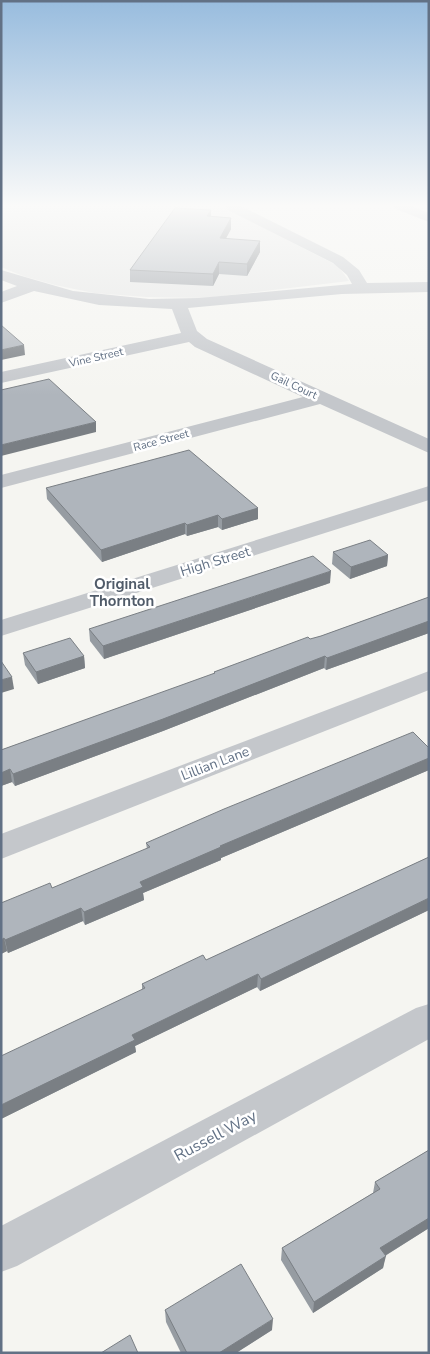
<svg xmlns="http://www.w3.org/2000/svg" width="430" height="1354" viewBox="0 0 430 1354" font-family="'Nunito Sans',sans-serif">
<style>
.built{fill:#e5e6e5}
.lines{fill:none;stroke-linecap:round;stroke-linejoin:round}
.minor{fill:#c4c7cb;fill-rule:evenodd}
.wall{fill:#969ca2}
.shaded-wall{fill:#7a7f84}
.building{fill:#afb5bc;stroke:#7a7f84}
.labels{text-anchor:middle;stroke-width:5;stroke-linejoin:round;paint-order:stroke}
.far-street-label{font-size:11px;fill:#627185;stroke:#fff}
.street-label{font-size:14px;fill:#627185;stroke:#fff}
.neighbourhood-label{font-size:15px;font-weight:bold;fill:#505b69;stroke:#fff}
.near-street-label{font-size:16px;fill:#627185;stroke:#fff}
</style>
<rect width="100%" height="100%" fill="#f5f5f1"/>
<polygon class="built" points="1,206 221,206 338,266 349,281 205,298 146,297 94,293 55,285 23,276 1,267"/>
<g class="lines">
<g class="minor">
<polygon points="225,206 241,206 343,257 359,270 367,283 429,282 429,292 342,294 188,308 197,331 207,339 429,439 429,453 320,404 1,488 1,475 303,397 195,347 189,342 1,383 1,372 181,333 172,309 99,305 34,291 1,303 1,292 17,286 1,280 1,270 73,291 149,299 199,298 352,284 347,275 333,263 226,209"/>
<polygon points="394,206 412,206 429,213 429,222 396,209"/>
<polygon points="429,486 429,500 1,636 1,620"/>
<polygon points="429,671 429,690 1,859 1,834"/>
<polygon points="429,1004 429,1039 17,1266 1,1272 1,1226 416,1008"/>
</g>
</g>
<g class="wall">
<polygon points="211,216 231,218 231,229 225,239 260,252 247,276 219,274 213,286 130,282 130,270"/>
<polygon points="46,488 258,508 258,519 222,530 218,527 187,536 185,534 102,562 47,499"/>
<polygon points="333,552 388,555 387,566 350,579 332,564"/>
<polygon points="330,583 104,659 90,641 89,629"/>
<polygon points="429,597 429,633 326,670 324,668 163,731 15,786 12,782 1,786 1,750 214,674 214,672 321,636"/>
<polygon points="23,653 84,656 85,668 38,684 25,665"/>
<polygon points="429,758 429,770 221,858 221,860 143,893 144,900 85,925 83,921 8,953 7,951 1,954 1,903 52,888 147,849 146,843"/>
<polygon points="429,857 429,910 260,991 257,987 135,1046 136,1052 1,1119 142,989 142,984 206,960"/>
<polygon points="429,1150 429,1228 385,1256 383,1268 313,1313 281,1260 282,1248 373,1193 375,1182"/>
<polygon points="165,1310 272,1330 236,1353 181,1353 166,1322"/>
</g>
<g class="shaded-wall">
<polygon points="211,210 211,221 207,216"/>
<polygon points="231,218 231,229 220,250 220,238"/>
<polygon points="260,241 260,252 247,276 247,264"/>
<polygon points="219,262 219,274 213,286 213,274"/>
<polygon points="24,345 25,355 1,360 1,350"/>
<polygon points="96,422 96,432 1,456 1,445"/>
<polygon points="258,508 258,519 222,530 222,519"/>
<polygon points="218,515 218,527 187,536 187,525"/>
<polygon points="185,523 185,534 102,562 101,550"/>
<polygon points="388,555 387,566 350,579 351,567"/>
<polygon points="331,571 330,583 104,659 103,646"/>
<polygon points="429,621 429,633 326,670 327,658"/>
<polygon points="84,656 85,668 38,684 36,672"/>
<polygon points="325,656 324,668 163,731 15,786 13,774"/>
<polygon points="12,677 14,689 1,693 1,680"/>
<polygon points="429,758 429,770 221,858 221,860 143,893 144,900 85,925 84,912 140,882 220,846"/>
<polygon points="10,769 12,782 1,786 1,773"/>
<polygon points="429,898 429,910 260,991 261,979"/>
<polygon points="81,908 83,921 8,953 5,940"/>
<polygon points="4,938 7,951 1,954 1,940"/>
<polygon points="258,974 257,987 135,1046 136,1052 1,1119 1,1105 132,1035"/>
<polygon points="429,1218 429,1228 378,1260 380,1248"/>
<polygon points="386,1256 383,1268 313,1313 314,1302"/>
<polygon points="273,1319 272,1330 236,1353 219,1353"/>
</g>
<g class="building">
<polygon points="175,208 211,210 207,216 231,218 220,238 260,241 247,264 219,262 213,274 130,270"/>
<polygon points="1,325 24,345 1,350"/>
<polygon points="49,379 96,422 1,445 1,390"/>
<polygon points="189,450 258,508 222,519 218,515 187,525 185,523 101,550 46,488"/>
<polygon points="370,540 388,555 351,567 333,552"/>
<polygon points="313,556 331,571 103,646 89,629"/>
<polygon points="429,597 429,621 327,658 325,656 163,719 13,774 10,769 1,773 1,750 215,673 214,672 308,637 310,639 321,636"/>
<polygon points="70,638 84,656 36,672 23,653"/>
<polygon points="1,661 12,677 1,680"/>
<polygon points="413,732 429,748 429,758 220,846 221,847 140,882 143,887 84,912 81,908 5,940 4,938 1,940 1,903 50,883 52,888 150,847 146,843 224,809"/>
<polygon points="429,857 429,898 261,979 258,974 132,1035 135,1040 1,1105 1,1056 145,988 142,984 203,955 206,960"/>
<polygon points="429,1150 429,1218 380,1248 386,1256 314,1302 282,1248 380,1189 375,1182"/>
<polygon points="241,1264 273,1319 219,1353 187,1353 165,1310"/>
<polygon points="130,1335 138,1353 101,1353"/>
</g>
<linearGradient id="sky" x2="0" y2="1"><stop stop-color="#98bcde"/><stop offset="0.52" stop-color="#fafaf9"/><stop offset="1" stop-color="#fafaf9" stop-opacity="0"/></linearGradient>
<rect width="430" height="395" fill="url(#sky)"/>
<g class="labels">
<g class="far-street-label">
<text transform="translate(96 357) rotate(-13)" y="4">Vine Street</text>
<text transform="translate(294 385) rotate(25)" y="4">Gail Court</text>
<text transform="translate(161 440) rotate(-15)" y="4">Race Street</text>
</g>
<g class="street-label">
<text transform="translate(215 561) rotate(-17)" y="5">High Street</text>
<text transform="translate(215 763) rotate(-21)" y="5">Lillian Lane</text>
</g>
<g class="neighbourhood-label">
<text x="122" y="589">Original<tspan x="122" dy="17">Thornton</tspan></text>
</g>
<g class="near-street-label">
<text transform="translate(215 1135) rotate(-28)" y="6">Russell Way</text>
</g>
</g>
<rect width="430" height="1354" fill="none" stroke="#627185" stroke-width="5"/>
</svg>
